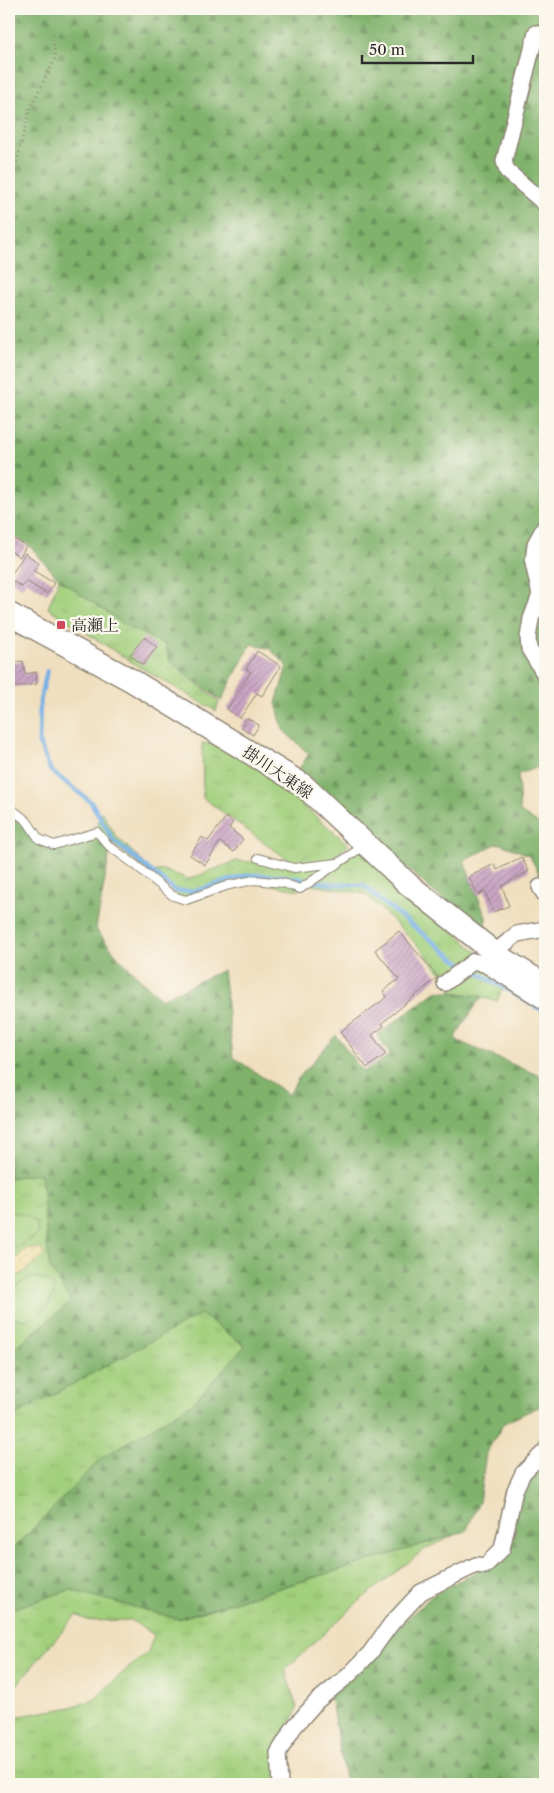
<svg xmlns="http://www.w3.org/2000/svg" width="554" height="1793" viewBox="0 0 554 1793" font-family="'Libre Caslon Text','Noto Serif JP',serif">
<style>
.grass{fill:url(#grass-tufts);stroke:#667d54}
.forest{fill:url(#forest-firs);stroke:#566e4c}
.sand{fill:url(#sand-dots);stroke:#8c8264}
.park{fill:#a1cf7c;stroke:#667d54}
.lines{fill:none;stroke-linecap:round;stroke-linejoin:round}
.stream{stroke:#73afe5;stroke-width:4.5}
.building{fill:url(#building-hatch)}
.service-casing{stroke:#8e8575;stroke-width:10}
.minor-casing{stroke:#8e8575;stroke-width:18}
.primary-casing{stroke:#8e8575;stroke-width:25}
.path{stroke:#8e8575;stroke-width:2.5;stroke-dasharray:1 4;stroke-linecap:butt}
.service{stroke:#fff;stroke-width:8}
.minor{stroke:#fff;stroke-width:15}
.primary{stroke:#fff;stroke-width:22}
.poi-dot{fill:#d1495b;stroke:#fbf7ec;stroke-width:2}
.labels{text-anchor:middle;stroke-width:5;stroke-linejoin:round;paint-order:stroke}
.poi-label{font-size:16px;fill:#2b2b2b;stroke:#fbf7ec;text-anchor:start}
.street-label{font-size:16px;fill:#2b2b2b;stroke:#fbf7ec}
</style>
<defs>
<pattern id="grass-tufts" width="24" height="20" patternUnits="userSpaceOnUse" patternTransform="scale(1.25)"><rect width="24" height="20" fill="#a1cf7c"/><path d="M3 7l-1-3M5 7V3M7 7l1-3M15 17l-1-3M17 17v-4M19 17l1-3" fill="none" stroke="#8bb26b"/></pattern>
<pattern id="forest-firs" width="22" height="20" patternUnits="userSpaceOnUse" patternTransform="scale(1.25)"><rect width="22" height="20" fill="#80b26c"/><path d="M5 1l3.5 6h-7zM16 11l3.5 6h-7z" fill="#699159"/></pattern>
<pattern id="sand-dots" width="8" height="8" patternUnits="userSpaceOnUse" patternTransform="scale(1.25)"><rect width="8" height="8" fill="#eeda9e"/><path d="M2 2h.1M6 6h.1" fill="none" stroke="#cb8" stroke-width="1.8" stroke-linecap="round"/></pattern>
<pattern id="building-hatch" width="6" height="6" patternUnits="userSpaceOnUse" patternTransform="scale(1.25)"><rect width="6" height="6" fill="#cba5c5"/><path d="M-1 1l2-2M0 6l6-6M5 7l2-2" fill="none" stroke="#a587a0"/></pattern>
</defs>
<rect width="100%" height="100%" fill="#fbf7ec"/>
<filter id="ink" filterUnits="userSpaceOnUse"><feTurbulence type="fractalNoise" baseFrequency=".02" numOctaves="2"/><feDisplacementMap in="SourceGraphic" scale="10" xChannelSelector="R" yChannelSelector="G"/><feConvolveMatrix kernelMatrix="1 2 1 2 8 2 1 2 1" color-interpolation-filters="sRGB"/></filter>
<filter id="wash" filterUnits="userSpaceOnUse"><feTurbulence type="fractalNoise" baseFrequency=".0096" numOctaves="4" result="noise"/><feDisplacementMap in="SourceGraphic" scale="20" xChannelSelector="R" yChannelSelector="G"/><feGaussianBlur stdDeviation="1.12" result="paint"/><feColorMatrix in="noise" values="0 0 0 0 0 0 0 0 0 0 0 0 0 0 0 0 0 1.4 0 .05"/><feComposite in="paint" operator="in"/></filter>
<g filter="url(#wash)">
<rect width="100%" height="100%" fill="#f0dfbf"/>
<g class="grass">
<polygon points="59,579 166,645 171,662 219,702 216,711 133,663 48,608"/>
<polygon points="202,743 219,746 258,767 349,845 331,859 305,864 340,862 298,890 249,881 187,903 97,832 99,816 102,812 115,835 153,872 163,870 189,879 236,861 294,864 203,798"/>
<polygon points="361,848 507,979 497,1001 451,991 447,981 424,952 366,894 313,885"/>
<polygon points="9,1143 276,1338 178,1619 457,1534 425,1549 359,1601 285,1670 297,1708 278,1753 280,1784 9,1784 9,1722 14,1717 67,1708 94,1700 120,1675 148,1652 154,1635 131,1620 89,1621 76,1615 9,1694"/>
</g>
<g class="forest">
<polygon points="9,9 545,9 545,765 518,774 520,812 545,828 545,884 529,855 498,843 464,861 487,920 483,928 436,894 299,769 309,754 283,730 276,703 287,666 270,649 251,644 221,701 169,660 166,645 131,629 59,579 28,544 9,535"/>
<polygon points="9,807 26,822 39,839 55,844 95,831 110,851 96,929 118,957 161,999 223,970 233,1057 289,1095 297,1080 336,1035 363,1072 390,1055 377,1035 437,991 482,996 455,1037 458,1041 540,1076 545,1085 545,1404 504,1423 486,1453 479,1502 466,1531 178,1619 70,1590 9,1610 9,1554 100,1459 193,1403 245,1346 201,1314 9,1419 9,1353 71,1302 49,1266 41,1174 9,1178"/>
<polygon points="545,1430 545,1784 346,1784 329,1691 434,1594 493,1563 540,1434"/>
</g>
<path class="sand" d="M28,1248L41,1249L45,1255C36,1262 19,1279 9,1278C10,1264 17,1256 28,1248Z"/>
<g class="park">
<polygon points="9,1211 26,1215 37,1223 38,1234 9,1252"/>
<path d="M30,1277C79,1279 40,1320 24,1320C19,1320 13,1317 9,1315C9,1291 10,1291 30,1277Z"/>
</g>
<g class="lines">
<polyline class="stream" points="47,671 40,701 39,743 51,771 91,802 113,840 175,891 195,891 248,875 282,876 332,884 364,885 381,901 458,961 545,1012"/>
</g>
<g id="blocks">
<g class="building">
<polygon points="9,536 26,546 20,557 9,550"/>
<polygon points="25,553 39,563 34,571 54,583 47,594 26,581 22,587 9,579"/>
<polygon points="144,637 157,647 143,665 130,655"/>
<polygon points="257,651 281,666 262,696 257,693 240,718 227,709 251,672 246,669"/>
<polygon points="23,661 25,674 36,672 37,684 9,688 9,676 12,675 10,663"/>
<polygon points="247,718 259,725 253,735 241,727"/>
<polygon points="226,817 233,822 229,828 243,839 234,852 220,842 205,865 190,855 202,837 208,841"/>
<polygon points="521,857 529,871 502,886 509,906 493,912 485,891 478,895 469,877 494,864 497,870"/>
<polygon points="399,931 438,977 382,1023 384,1026 372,1035 386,1054 367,1068 340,1032 387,997 383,991 399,979 375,950"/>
</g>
</g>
</g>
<g filter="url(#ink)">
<use href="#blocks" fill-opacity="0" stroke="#8e8575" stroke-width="1"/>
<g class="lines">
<defs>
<g id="service">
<polyline points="9,807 27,821 39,839 54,845 97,832 109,846 134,864 173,896 186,900 229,885 254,880 283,883 300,889 365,845"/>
<polyline points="258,858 294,868 337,863"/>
</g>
<g id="minor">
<polyline points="536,33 504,161 507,171 545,204"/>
<polyline points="545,526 535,544 533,563 540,595 531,619 528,638 529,649 545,675"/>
<polyline points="540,887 545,895"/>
<polyline points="494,953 517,934 545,929"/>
<polyline points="445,983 474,961 486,965 545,1002"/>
<polyline points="280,1784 278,1753 294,1727 317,1701 349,1675 370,1653 391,1624 421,1592 476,1565 485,1566 502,1549 515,1490 523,1473 545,1451"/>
</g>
<polyline id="primary" points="9,614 131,680 303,785 408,884 501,958 545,985"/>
</defs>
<use href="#service" class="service-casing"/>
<use href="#minor" class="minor-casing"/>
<use href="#primary" class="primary-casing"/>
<polyline class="path" points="9,186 12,181 30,108 55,59 53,33"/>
<use href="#service" class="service"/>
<use href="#minor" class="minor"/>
<use href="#primary" class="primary"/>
</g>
</g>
<rect class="poi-dot" x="56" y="620" width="10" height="10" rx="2.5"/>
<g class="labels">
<g class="poi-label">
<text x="71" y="631">高瀬上</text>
</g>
<g class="street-label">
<text transform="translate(278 772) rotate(34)" y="6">掛川大東線</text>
</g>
</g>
<rect width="554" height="1793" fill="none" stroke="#fbf7ec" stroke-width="30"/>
<path d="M362 55v8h111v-8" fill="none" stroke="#2b2b2b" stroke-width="2.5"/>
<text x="369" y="55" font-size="15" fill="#2b2b2b" stroke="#fbf7ec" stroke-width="4" paint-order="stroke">50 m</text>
</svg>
